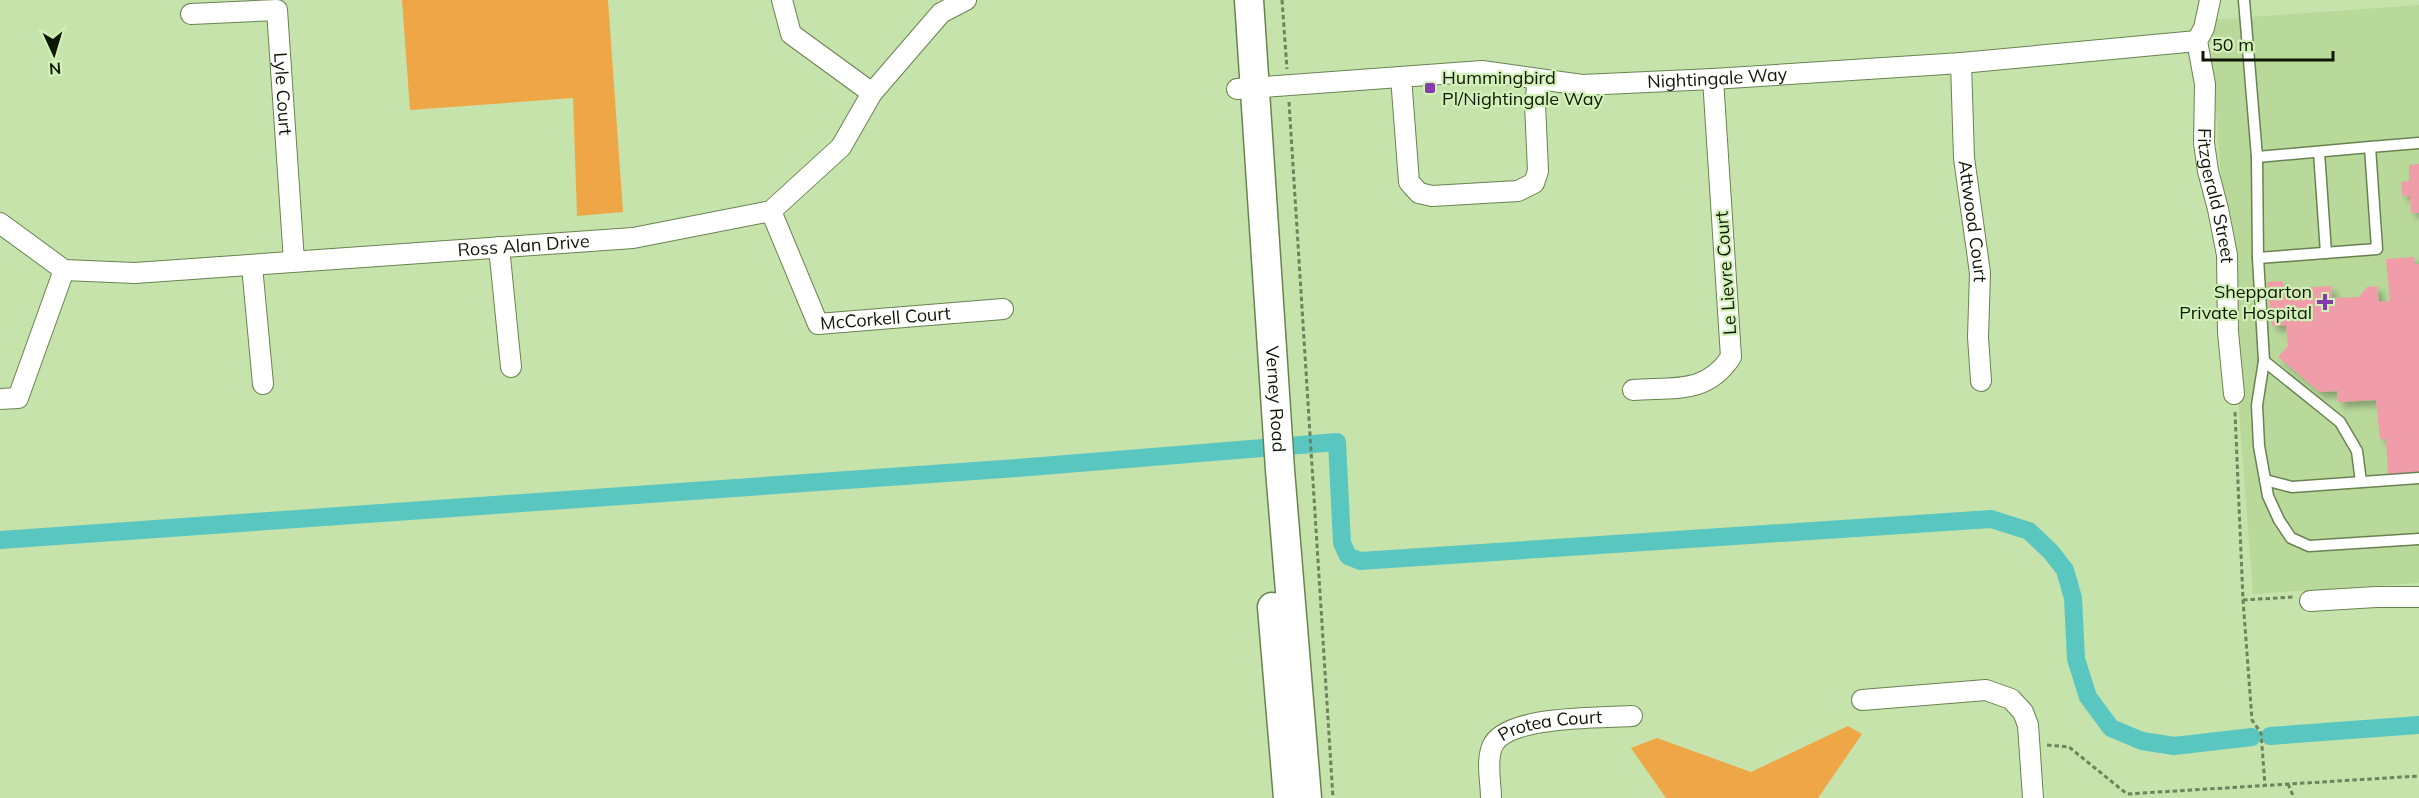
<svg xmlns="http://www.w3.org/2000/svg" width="2419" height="798" viewBox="0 0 2419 798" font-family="Mulish,sans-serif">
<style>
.built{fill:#b9d99b}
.green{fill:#efa646}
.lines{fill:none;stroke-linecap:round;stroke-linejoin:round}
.canal{stroke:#5ac6c0;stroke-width:18}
.building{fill:#f09da9;filter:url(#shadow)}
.lane-casing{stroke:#698350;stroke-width:13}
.street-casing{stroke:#698350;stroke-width:22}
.secondary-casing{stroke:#698350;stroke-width:31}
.path{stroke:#6e825c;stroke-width:3;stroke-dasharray:4.5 3;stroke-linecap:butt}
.lane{stroke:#fff;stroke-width:10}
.street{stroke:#fff;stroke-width:20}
.secondary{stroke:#fff;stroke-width:28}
.poi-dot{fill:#833bae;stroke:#d3f0b8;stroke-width:2}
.labels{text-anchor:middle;stroke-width:4.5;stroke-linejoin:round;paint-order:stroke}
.poi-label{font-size:18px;fill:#0e1805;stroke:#d3f0b8;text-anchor:start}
.street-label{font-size:18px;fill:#0e1805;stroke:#d3f0b8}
</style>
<defs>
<filter id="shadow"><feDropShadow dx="5.5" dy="5.5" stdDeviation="3" flood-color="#0004"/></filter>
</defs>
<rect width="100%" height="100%" fill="#c6e3ac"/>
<polygon class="built" points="2419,5 2419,583 2253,594 2209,20"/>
<g class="green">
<polygon points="402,0 608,0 623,212 577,216 573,98 410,110"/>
<polygon points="1848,726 1862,734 1818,798 1666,798 1631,748 1657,738 1751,772"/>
</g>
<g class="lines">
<g class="canal">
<polyline points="0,540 1017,468 1337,442 1342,543 1348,556 1360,561 1991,519 2029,531 2051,552 2065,570 2073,598 2076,659 2088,697 2111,728 2142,741 2174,746 2252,737"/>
<polyline points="2270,736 2419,725"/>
</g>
</g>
<g class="building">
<polygon points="2419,164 2419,213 2411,213 2410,195 2402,196 2401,182 2409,181 2409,165"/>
<polygon points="2414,257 2415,264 2419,264 2419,473 2388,475 2386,439 2380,439 2376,400 2338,402 2337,391 2320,392 2278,357 2288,346 2286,325 2272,326 2267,282 2283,281 2284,289 2331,286 2332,298 2359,297 2367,287 2377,286 2379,302 2390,301 2386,259"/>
</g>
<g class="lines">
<defs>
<g id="lane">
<polyline points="2244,0 2257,157 2258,258 2264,361 2340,422 2357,451 2361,482"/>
<polyline points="2370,147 2419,143"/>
<polyline points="2319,152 2326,253"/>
<polyline points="2257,157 2370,147 2377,249 2258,258"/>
<polyline points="2264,361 2257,405 2259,446 2268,496 2279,520 2291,538 2309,546 2419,539"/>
<polyline points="2265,480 2292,487 2419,478"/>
</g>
<g id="street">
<polyline points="782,0 791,34 872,93"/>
<path id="s1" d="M2210,0L2204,28L2197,41L2205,84L2204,143L2208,171L2218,209L2227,255L2228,332L2234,394"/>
<path id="s2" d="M191,14L277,10L294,261"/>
<path id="s3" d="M1961,63L1964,158L1980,273L1978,337L1981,381"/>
<polyline points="1401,77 1409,182 1419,193 1432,196 1518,191 1534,183 1538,171 1535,104 1538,79"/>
<path id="s4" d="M1237,89L1482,71L1582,85L1713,79L1961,63L2197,41"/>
<path id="s5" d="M771,211L818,324L1003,309"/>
<path id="s6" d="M0,223L64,270L135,273L633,238L771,211L841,147L872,93L941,13L966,0"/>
<polyline points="499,247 511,367"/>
<polyline points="252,266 263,384"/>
<path d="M1633,390C1673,387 1706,395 1731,357L1713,79"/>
<polyline points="0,399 18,398 64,270"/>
<polyline points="2310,601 2376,597 2419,597"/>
<polyline points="1862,700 1986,690 2011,699 2023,712 2028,725 2033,798"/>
<path id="s7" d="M1491,798C1491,782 1486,762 1492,747C1504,715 1602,718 1632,716"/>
</g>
<g id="secondary">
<path id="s8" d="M1249,0L1280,470L1307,798"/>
<polyline points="1272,607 1288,798"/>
</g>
</defs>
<use href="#lane" class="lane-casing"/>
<use href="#street" class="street-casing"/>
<use href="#secondary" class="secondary-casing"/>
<g class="path">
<polyline points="1282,0 1287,69"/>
<polyline points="1289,102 1333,798"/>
<polyline points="2235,412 2243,600 2252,720 2261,733 2265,785"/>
<polyline points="2243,600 2293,597"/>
<polyline points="2047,745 2069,747 2127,794 2419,776"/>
<polyline points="2288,784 2294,798"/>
</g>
<use href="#lane" class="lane"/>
<use href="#street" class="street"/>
<use href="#secondary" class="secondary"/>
</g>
<g class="poi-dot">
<rect x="1424" y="82" width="12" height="12" rx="3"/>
<path d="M2322 293h6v6h6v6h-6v6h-6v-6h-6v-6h6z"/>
</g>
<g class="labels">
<g class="poi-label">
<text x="1442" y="84">Hummingbird<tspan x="1442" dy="21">Pl/Nightingale Way</tspan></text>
<text x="2312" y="298" text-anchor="end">Shepparton<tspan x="2312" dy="21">Private Hospital</tspan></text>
</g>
<g class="street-label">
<text dy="6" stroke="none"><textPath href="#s4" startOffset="482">Nightingale Way</textPath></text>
<text dy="6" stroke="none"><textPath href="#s2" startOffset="170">Lyle Court</textPath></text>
<text dy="6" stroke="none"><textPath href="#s1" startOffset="200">Fitzgerald Street</textPath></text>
<text dy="6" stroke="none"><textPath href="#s3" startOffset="159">Attwood Court</textPath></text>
<text dy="6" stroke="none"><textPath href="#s6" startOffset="540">Ross Alan Drive</textPath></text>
<text transform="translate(1726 273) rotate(-94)" y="6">Le Lievre Court</text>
<text dy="6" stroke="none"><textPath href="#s5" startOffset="190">McCorkell Court</textPath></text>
<text dy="6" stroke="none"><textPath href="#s8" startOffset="400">Verney Road</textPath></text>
<text dy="6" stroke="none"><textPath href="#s7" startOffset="117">Protea Court</textPath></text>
</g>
</g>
<g transform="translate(54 54) rotate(176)" stroke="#d3f0b8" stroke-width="4.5" paint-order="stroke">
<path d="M0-4.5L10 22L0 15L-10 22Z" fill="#0e1805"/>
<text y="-9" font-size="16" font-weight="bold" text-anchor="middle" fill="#0e1805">N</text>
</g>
<path d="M2203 51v9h130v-9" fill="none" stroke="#0e1805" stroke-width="3"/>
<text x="2212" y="51" font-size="18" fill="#0e1805" stroke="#d3f0b8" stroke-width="4.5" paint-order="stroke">50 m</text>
</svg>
